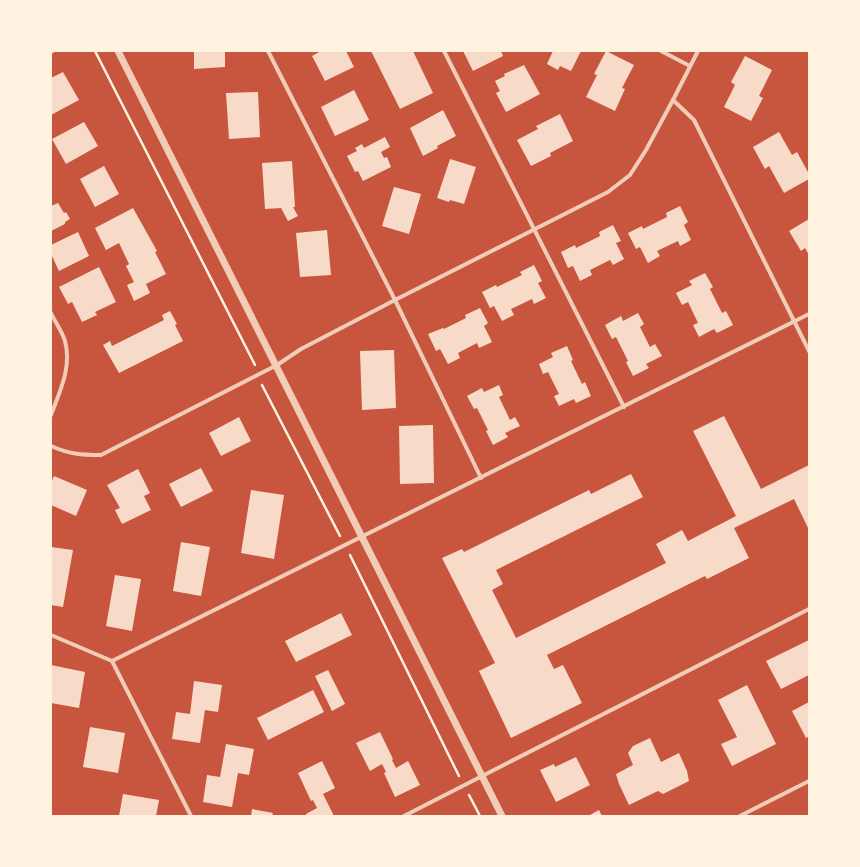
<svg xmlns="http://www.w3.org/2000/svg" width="860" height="867" viewBox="0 0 860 867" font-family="Spectral,serif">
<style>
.building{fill:#f7dbc8}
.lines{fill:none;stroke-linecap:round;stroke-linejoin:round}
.path{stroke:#fff3e0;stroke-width:2.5}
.minor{stroke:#f1ccb7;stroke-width:4}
.tertiary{stroke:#f1ccb7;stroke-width:7}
</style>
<rect width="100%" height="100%" fill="#c8553d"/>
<g class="building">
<polygon points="194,51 225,51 225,67 194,69"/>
<polygon points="321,51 346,51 354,67 325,81 312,56"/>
<polygon points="371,51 413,51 433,93 400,109"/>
<polygon points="463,51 501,51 503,56 473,71"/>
<polygon points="553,51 581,51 571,71 560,66 558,70 547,64"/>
<polygon points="606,51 634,65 622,88 625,89 615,111 586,97 597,75 594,74"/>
<polygon points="745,56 772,70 759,96 763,98 751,121 724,107 735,85 731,82"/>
<polygon points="524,65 540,94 506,112 496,93 500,91 495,81 505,76 504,74"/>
<polygon points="63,72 79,100 51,115 51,78"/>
<polygon points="354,90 369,120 335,136 321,107"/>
<polygon points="258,92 260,137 229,139 226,93"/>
<polygon points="443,110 456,136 437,146 438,148 423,156 410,128"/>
<polygon points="560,114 573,141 550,153 551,156 531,166 517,140 538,129 536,126"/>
<polygon points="84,122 98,146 66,164 52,139"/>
<polygon points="779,132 792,155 797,152 809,174 809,179 784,193 769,166 765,169 753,147"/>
<polygon points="385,137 390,147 381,152 384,158 387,157 391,167 363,181 358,171 355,172 347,156 357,151 355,148 362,144 364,148"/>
<polygon points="450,159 476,167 464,204 450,200 449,202 437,198"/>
<polygon points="292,161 295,207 293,207 298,216 288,221 281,208 265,209 262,163"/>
<polygon points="104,166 119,194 95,207 80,179"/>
<polygon points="394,187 421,194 409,234 382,226"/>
<polygon points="58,203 64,213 66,212 70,219 65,222 65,224 51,231 51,206"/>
<polygon points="680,206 688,222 684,225 691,240 680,246 678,241 657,251 660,256 648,263 640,247 636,249 628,233 642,226 643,229 667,217 666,213"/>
<polygon points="133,208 157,251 155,252 166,274 146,284 150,293 134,301 127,285 134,282 126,266 129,264 119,243 106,250 95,228"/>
<polygon points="809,219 809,255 805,248 801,251 789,231"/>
<polygon points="613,225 621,241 616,243 624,259 613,265 610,260 590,270 592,275 580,281 573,266 568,268 561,252 575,245 576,248 600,236 599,232"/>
<polygon points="327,230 331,275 300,277 296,233"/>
<polygon points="78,232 89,256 59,271 51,254 51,245"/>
<polygon points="534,265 542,281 538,283 546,298 534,304 532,299 511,309 514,315 502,321 494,306 490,308 482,292 496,285 497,287 522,275 520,272"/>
<polygon points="99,267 116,302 95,312 97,315 82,322 72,302 68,304 59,287"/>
<polygon points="705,273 713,287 710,289 722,313 726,311 733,325 717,333 714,329 699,337 693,325 698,323 688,302 682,305 676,293 692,285 689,281"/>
<polygon points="480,308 488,323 484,326 492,342 479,348 477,343 458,353 460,358 448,364 440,349 436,351 428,334 443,328 444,329 466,318 465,315"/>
<polygon points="170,311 177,324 175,325 183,341 119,373 103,345 110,341 112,346 164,320 162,315"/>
<polygon points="638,313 644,324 640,327 650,347 655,344 662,356 646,364 649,368 633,376 626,362 628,361 616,337 612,339 605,325 621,316 623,321"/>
<polygon points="567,346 573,360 571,361 582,384 585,382 591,396 576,403 574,399 559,406 554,396 559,394 548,372 543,374 539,364 553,357 551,353"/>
<polygon points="394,350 396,408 362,410 360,351"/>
<polygon points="499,385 503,395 499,397 510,420 515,417 520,426 505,433 508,437 493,445 486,431 488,430 477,408 474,409 467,396 482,388 484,392"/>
<polygon points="724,416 761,489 809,465 809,530 794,499 734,528 749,558 707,579 705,576 547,655 554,669 563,665 582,703 511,738 479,671 495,663 442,558 462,549 464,552 589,490 591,494 631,474 643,497 496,570 503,584 492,590 516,638 666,563 656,544 682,530 688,541 736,516 693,431"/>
<polygon points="239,417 251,441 221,456 209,433"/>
<polygon points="433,425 434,483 400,484 399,426"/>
<polygon points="201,468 213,491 181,507 169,484"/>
<polygon points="138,469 150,493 144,496 151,510 122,524 115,510 120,508 107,485"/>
<polygon points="54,476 87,490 76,516 51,505 51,483"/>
<polygon points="251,490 284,495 274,559 241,553"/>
<polygon points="181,542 210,547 201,596 173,591"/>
<polygon points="51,547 73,550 63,607 51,605"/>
<polygon points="115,575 141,579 132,631 106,626"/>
<polygon points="341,613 352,635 296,662 285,641"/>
<polygon points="809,640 809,675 781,689 766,661"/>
<polygon points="51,665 85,672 79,708 51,703"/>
<polygon points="328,670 345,704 332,711 315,676"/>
<polygon points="194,681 222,685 218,712 205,710 200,743 172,739 176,712 190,714"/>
<polygon points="747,685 776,744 732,766 721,744 737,737 718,700"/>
<polygon points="313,690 324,712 268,740 257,718"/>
<polygon points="809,702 809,736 806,738 792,711"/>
<polygon points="90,727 125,733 118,773 83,767"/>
<polygon points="380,732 393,759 392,760 396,768 408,761 420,785 395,797 384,773 386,772 382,764 370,771 356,743"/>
<polygon points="650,738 661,762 679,753 687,771 689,781 663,794 658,791 629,805 619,784 616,774 633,765 628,753 633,746"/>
<polygon points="226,744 254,749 249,775 238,773 232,807 203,802 207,775 220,777"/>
<polygon points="576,757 590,785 556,802 540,770 554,764 555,767"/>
<polygon points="322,761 335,788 323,794 334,816 307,816 306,814 317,808 313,800 311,801 298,773"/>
<polygon points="123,794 159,800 156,816 119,816"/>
<polygon points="252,809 273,813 272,816 251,816"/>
<polygon points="599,810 602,816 588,816"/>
</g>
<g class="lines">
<g class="path">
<polyline points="95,51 255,365"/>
<polyline points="262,385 340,536"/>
<polyline points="350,555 459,776"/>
<polyline points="469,795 480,816"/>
</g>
<g class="minor">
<polyline points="268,51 395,300 481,478"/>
<polyline points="444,51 624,407"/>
<polyline points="661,51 690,66"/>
<polyline points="51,52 53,51"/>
<polyline points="673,100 694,120 809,351"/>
<path d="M51,313C55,322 62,331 65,341C72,367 60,391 51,415"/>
<path d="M51,446C69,454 81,455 101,455L277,365L301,349L395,300L608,192L630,175L646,150L673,100L698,51"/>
<polyline points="51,635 112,661 809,314"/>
<polyline points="112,661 191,816"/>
<polyline points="404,816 809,609"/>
<polyline points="740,816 809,781"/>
</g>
<polyline class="tertiary" points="118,51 502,816"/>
</g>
<rect width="860" height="867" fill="none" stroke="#fff3e0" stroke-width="104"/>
</svg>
